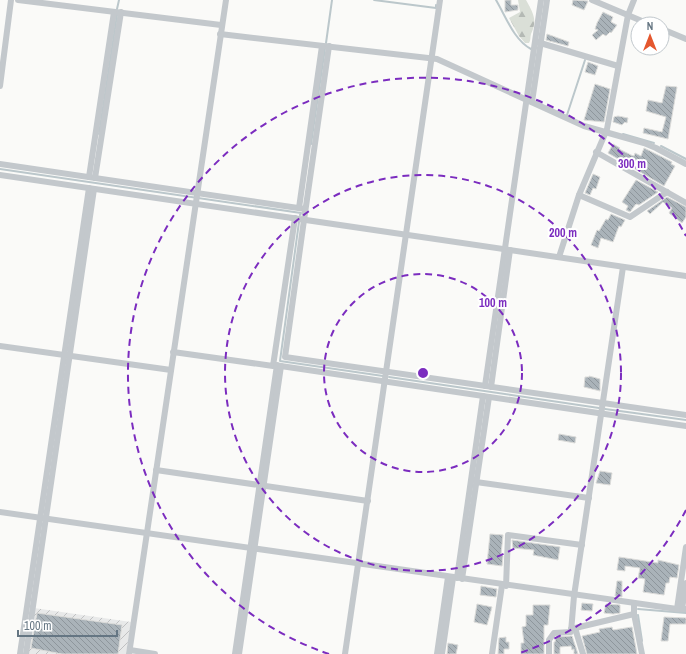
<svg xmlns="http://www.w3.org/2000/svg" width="686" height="654" viewBox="0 0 686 654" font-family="'Archivo Narrow',sans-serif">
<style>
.industrial{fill:url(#industrial-furrows)}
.forest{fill:url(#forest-firs)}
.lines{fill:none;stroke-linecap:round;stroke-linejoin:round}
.stream{stroke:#bbc7cb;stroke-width:2}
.building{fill:url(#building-back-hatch);stroke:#dcdcda}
.minor{stroke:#c3c8cc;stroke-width:6}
.ring{fill:none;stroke:#7b2cbf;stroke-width:2;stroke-dasharray:7 5}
.centre{fill:#7b2cbf;stroke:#fff;stroke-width:2}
.ring-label{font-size:12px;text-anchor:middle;font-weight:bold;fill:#7b2cbf;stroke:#fff;stroke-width:4;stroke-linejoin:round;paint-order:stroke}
</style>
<defs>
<pattern id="industrial-furrows" width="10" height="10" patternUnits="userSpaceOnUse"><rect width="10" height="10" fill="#e8e9e9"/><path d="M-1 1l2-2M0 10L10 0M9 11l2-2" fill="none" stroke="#c0c1c2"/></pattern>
<pattern id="forest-firs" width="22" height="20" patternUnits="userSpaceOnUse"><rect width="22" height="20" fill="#dadfd7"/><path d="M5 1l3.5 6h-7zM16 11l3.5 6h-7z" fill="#b4b9b4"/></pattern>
<pattern id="building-back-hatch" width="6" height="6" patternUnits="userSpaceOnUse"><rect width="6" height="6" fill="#aab3b9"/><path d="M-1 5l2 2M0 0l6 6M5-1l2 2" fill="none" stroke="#8e969c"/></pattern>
</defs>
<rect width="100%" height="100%" fill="#fafaf8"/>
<polygon class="industrial" points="34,608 131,622 126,654 27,654"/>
<path class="forest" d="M518,0H526C533,13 538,20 531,34C530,37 531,40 529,43H525L519,36L509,18L520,12Z"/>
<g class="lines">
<g class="stream">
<polyline points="374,0 436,8 436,5"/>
<path d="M496,0C506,17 514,40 531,49"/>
<polyline points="117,9 119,0"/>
<polyline points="326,43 332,0"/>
<polyline points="567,115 585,60"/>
<polyline points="99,134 117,15"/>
<polyline points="623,134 654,143"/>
<polyline points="311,144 325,48"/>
<polyline points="661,146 686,159"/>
<polyline points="0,169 301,213 300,215"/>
<polyline points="299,222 280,361 383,376"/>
<polyline points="389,377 599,408"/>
<polyline points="605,409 686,420"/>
<polyline points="638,609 686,613"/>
<polyline points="638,615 642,641"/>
</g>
</g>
<g class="building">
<polygon points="505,0 511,0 511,5 518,5 518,10 505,12"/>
<polygon points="573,0 588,1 584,10 572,5"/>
<polygon points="603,12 613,17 611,22 617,25 611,33 610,32 606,36 603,34 596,40 592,35 598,30 595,29 597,23"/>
<polygon points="547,34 569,42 568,46 546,40"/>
<polygon points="588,62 598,66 595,75 585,72"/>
<polygon points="595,84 610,89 604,122 584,120"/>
<polygon points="666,86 677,87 668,139 643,133 644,128 662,132 666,117 646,111 648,100 662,103"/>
<polygon points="618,116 628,118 627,123 625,122 622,125 613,122 614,117"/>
<polygon points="613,144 620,148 619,149 631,155 634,156 635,153 641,156 644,148 672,162 671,164 675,166 664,186 608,153"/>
<polygon points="593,174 600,177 596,189 593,188 590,195 585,193"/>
<polygon points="636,180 658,192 639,205 636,204 630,212 626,210 628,206 622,202"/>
<polygon points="667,197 686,207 686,217 682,223 669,213 672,208 663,202 650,214 647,211"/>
<polygon points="611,214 625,220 621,227 619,226 613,242 601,238 598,248 591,245 597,230 599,231 606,219 608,220"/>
<polygon points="589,376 600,379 600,391 584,387 585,377 589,377"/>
<polygon points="559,434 576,437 575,443 558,440"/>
<polygon points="600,471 612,473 610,485 596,483"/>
<polygon points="490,534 503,535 501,555 503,556 502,566 487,564"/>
<polygon points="512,540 560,547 558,560 533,555 534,550 513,548"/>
<polygon points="619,557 658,563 658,560 679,565 677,578 670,577 669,583 666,583 664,595 643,592 645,579 638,578 640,568 625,566 625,571 617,570"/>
<polygon points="617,581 622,581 622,597 615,596"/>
<polygon points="481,586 497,589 496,597 480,595"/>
<polygon points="582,603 593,604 592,611 581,610"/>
<polygon points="477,604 492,607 487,625 474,622"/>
<polygon points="606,604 620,605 620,613 613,614 604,613"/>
<polygon points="533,605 550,605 548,625 544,625 544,654 521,654 521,643 524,643 522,627 526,626 526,615 533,615"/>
<polygon points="37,613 122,625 118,654 62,654 31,648"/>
<polygon points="664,617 686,618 686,624 670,624 668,641 661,641"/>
<polygon points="612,627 613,630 632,627 637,654 587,654 582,636 600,632 599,629"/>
<polygon points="572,636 578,654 574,654 574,649 572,650 571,646 560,647 560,654 554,654 554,642 555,642 556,637"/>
<polygon points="506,637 506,642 509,642 509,649 504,649 504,654 498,654 499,638"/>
<polygon points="448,643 458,645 456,654 447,654"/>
</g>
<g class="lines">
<g class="minor">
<polyline points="18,0 221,25"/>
<polyline points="592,0 649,24"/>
<polyline points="662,29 686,39"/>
<polyline points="220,34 437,59 584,126 644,143 656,148 686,164"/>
<polyline points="537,42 618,66"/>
<polyline points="0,86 11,0"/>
<polyline points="532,102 547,0"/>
<polyline points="596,152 686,203"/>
<polyline points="0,164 305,209"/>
<polyline points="0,175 686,276"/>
<polyline points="89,177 114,12"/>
<polyline points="95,178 121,12"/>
<polyline points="579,195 630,217 667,192"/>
<polyline points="299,208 322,46"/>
<polyline points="304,220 285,357 686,415"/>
<polyline points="304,220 329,46"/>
<polyline points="559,257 579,195 607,129 628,15 634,0"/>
<polyline points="0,346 171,370"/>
<polyline points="173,352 273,366 295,218"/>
<polyline points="274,365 686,426"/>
<polyline points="485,386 541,0"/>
<polyline points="491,387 510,250"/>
<polyline points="156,470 368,501"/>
<polyline points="476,482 589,498"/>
<polyline points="0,512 677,609 686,609"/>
<polyline points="457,578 483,396"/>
<polyline points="462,579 489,397"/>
<polyline points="506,586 508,535 582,545"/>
<polyline points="634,603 634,614 642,654"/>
<polyline points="677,609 686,547"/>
<polyline points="682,609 686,583"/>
<polyline points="575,628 583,654"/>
<polyline points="571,629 634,614"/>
<polyline points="130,650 155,654"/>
<polyline points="20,654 89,188"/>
<polyline points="26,654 94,189"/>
<polyline points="129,654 226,0"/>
<polyline points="235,654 277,365"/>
<polyline points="239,654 281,366"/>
<polyline points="345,654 440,0"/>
<polyline points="437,654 448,577"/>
<polyline points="442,654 453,578"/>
<polyline points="492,654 502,585"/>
<polyline points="549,654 549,640 554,633 571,632 574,596 623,267"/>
</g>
</g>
<g class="ring">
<circle cx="423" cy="373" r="99"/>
<circle cx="423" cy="373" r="198"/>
<path d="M686 510A296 296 0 0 1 517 654M329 654A296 296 0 1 1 686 236"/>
</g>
<circle cx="423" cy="373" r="6" class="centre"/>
<g class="ring-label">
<text x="632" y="168">300 m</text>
<text x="563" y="237">200 m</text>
<text x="493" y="307">100 m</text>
</g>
<g transform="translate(650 36)"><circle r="19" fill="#ffffff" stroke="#c1c8cd"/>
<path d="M0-3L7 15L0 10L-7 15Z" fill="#e4572e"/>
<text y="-6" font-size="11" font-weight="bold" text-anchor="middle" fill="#657683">N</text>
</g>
<path d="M18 630v6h99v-6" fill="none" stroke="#657683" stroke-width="2"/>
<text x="24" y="630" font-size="12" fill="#657683" stroke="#ffffff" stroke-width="3" paint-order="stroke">100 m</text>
</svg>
